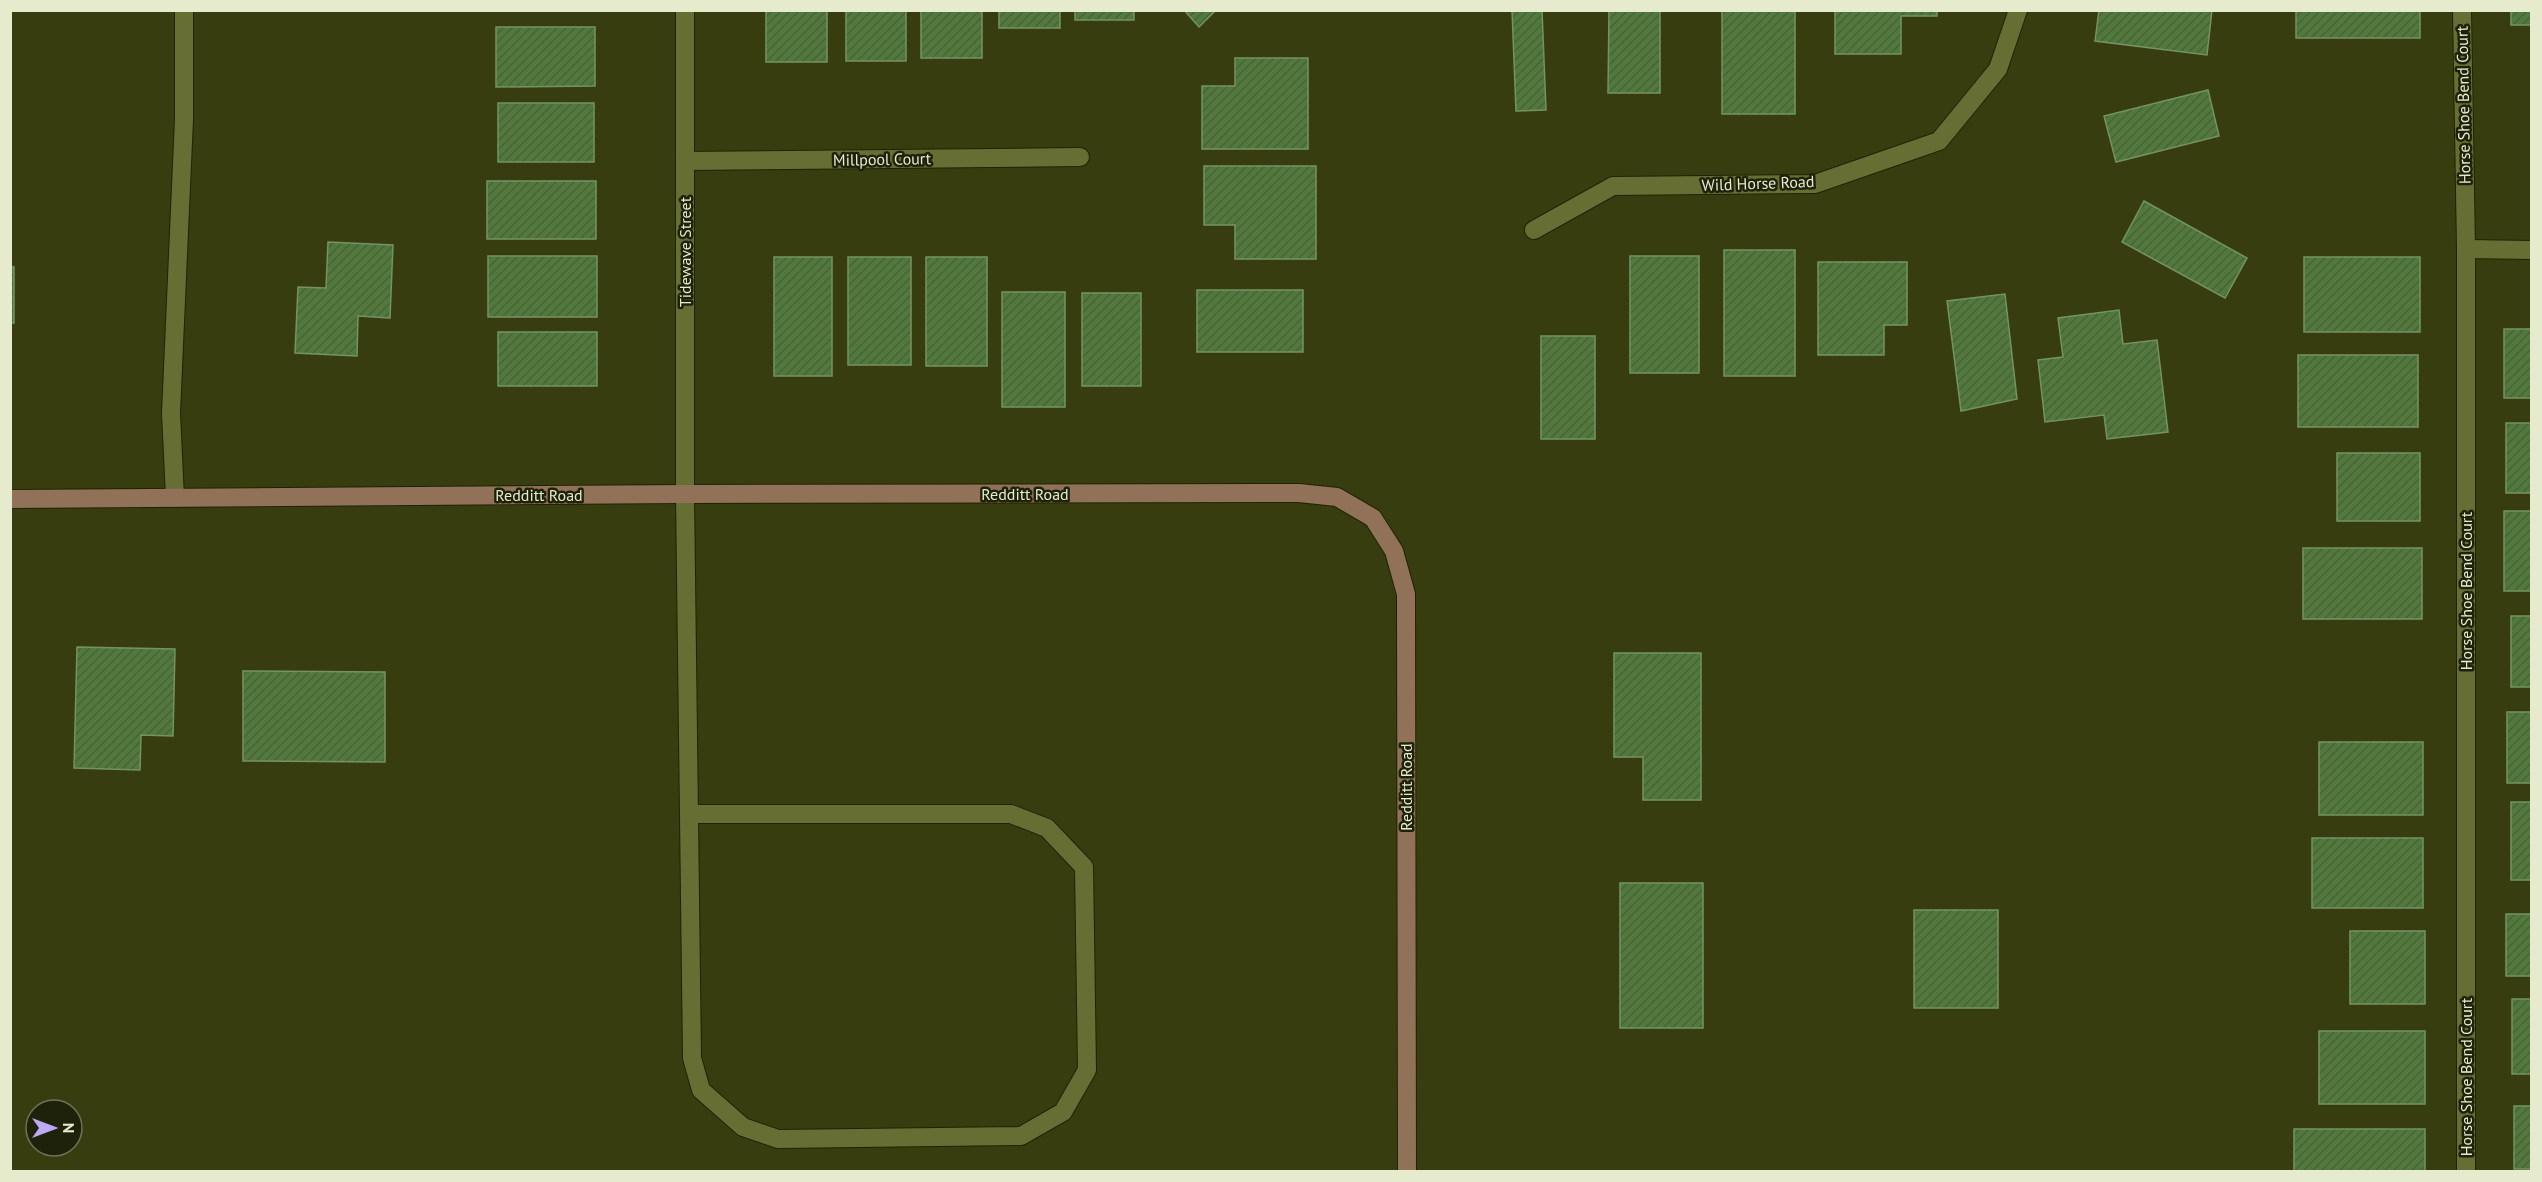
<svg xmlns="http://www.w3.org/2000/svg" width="2542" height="1182" viewBox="0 0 2542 1182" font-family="'PT Sans',sans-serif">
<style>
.building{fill:url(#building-hatch);stroke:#739462;stroke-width:1.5}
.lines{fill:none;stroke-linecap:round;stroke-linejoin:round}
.lane-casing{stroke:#1f2304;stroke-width:20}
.street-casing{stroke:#1f2304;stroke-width:20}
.secondary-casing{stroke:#1f2304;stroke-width:20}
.lane{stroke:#676e34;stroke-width:18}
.street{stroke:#676e34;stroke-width:18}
.secondary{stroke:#917258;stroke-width:18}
.labels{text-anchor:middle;stroke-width:5;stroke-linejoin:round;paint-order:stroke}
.street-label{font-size:16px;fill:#e6ebcd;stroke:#1f220a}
</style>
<defs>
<pattern id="building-hatch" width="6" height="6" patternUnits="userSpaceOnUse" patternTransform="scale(1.5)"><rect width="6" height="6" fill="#517a3a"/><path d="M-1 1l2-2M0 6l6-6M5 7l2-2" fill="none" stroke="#4b603c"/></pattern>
</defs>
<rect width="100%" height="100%" fill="#383d10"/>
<g class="building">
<rect x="766" y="10" width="61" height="52"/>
<rect x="846" y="10" width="60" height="51"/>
<rect x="921" y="10" width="61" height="48"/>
<rect x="999" y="10" width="61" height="18"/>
<rect x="1075" y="10" width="59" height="10"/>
<polygon points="1184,10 1216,10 1199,27"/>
<polygon points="1512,10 1542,10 1546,110 1516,111"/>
<polygon points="1609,10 1660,10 1660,93 1608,93"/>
<rect x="1722" y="10" width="73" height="104"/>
<polygon points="1835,10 1937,10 1937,16 1901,16 1901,54 1835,54"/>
<polygon points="2099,10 2212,10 2207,55 2095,41"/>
<rect x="2296" y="10" width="124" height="28"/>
<rect x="2511" y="10" width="21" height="15"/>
<polygon points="496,27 595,27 595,86 496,87"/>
<polygon points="1235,58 1308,58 1308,149 1202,149 1202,86 1235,86"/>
<polygon points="2208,90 2219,136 2116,162 2104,116"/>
<rect x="498" y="103" width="96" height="59"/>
<polygon points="1204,166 1316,166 1316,259 1235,259 1235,225 1204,225"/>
<rect x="487" y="181" width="109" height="58"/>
<polygon points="2144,201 2247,258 2225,298 2122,242"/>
<polygon points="328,242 393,245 390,318 358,316 357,356 295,353 298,287 326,288"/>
<rect x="1724" y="250" width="71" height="126"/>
<rect x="488" y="256" width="109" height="61"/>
<rect x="1630" y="256" width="69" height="117"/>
<rect x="774" y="257" width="58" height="119"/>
<rect x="848" y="257" width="63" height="108"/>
<rect x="926" y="257" width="61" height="109"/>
<rect x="2304" y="257" width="116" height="75"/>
<polygon points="1818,262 1907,262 1907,325 1884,325 1884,355 1818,355"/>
<rect x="10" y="267" width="4" height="56"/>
<rect x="1197" y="290" width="106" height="62"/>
<rect x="1002" y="292" width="63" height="115"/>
<rect x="1082" y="293" width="59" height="93"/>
<polygon points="2005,294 2017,399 1961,411 1947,301"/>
<polygon points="2119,310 2123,344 2157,340 2168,432 2107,439 2104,415 2045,422 2038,360 2063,357 2058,318"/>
<rect x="2504" y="329" width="28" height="69"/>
<rect x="498" y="332" width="99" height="54"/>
<rect x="1541" y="336" width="54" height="103"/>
<rect x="2298" y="355" width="120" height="72"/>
<rect x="2506" y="423" width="26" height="70"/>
<rect x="2337" y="453" width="83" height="68"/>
<rect x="2504" y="511" width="28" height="80"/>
<rect x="2303" y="548" width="119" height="71"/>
<rect x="2511" y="616" width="21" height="71"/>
<polygon points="77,647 175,649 173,736 141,735 140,770 74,768"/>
<polygon points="1614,653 1701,653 1701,800 1643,800 1643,757 1614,757"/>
<polygon points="243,671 385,672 385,762 243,761"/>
<rect x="2507" y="712" width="25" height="71"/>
<rect x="2319" y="742" width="104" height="73"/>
<rect x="2511" y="802" width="21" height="78"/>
<rect x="2312" y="838" width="111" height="70"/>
<rect x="1620" y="883" width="83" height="145"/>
<rect x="1914" y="910" width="84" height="98"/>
<rect x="2506" y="914" width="26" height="62"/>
<rect x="2350" y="931" width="75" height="73"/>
<rect x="2512" y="999" width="20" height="75"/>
<rect x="2319" y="1031" width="106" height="73"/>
<rect x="2514" y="1106" width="18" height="63"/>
<rect x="2294" y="1129" width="131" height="43"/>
</g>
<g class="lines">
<defs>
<polyline id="lane" points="175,498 171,413 184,119 184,10"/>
<g id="street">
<polyline points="685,10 685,494 692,1058 701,1090 743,1127 778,1139 1021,1136 1063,1112 1087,1070 1084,867 1047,828 1011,814 689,814"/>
<polyline points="2462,10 2466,249 2466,1172"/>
<polyline points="685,161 1080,157"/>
<polyline points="1534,230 1613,186 1815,184 1939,141 1998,69 2018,10"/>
<polyline points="2466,249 2532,250"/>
</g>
<polyline id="secondary" points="10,499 685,494 1299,493 1337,497 1373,518 1394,551 1406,594 1407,1172"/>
</defs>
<use href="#lane" class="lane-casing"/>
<use href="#street" class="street-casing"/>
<use href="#secondary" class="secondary-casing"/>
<use href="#lane" class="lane"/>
<use href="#street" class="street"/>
<use href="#secondary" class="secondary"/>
</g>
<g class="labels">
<g class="street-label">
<text transform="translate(2463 105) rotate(-91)" y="6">Horse Shoe Bend Court</text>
<text transform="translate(882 159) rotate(-1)" y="6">Millpool Court</text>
<text transform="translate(1758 183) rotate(-2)" y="6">Wild Horse Road</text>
<text transform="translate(685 252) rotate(-90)" y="6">Tidewave Street</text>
<text x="1025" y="500">Redditt Road</text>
<text x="539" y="501">Redditt Road</text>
<text transform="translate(2466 591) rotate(-90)" y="6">Horse Shoe Bend Court</text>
<text transform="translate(1406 787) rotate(-90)" y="6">Redditt Road</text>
<text transform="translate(2466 1077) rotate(-90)" y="6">Horse Shoe Bend Court</text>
</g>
</g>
<rect width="2542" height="1182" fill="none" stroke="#e6ebcd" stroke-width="24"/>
<g transform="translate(54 1128) rotate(90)"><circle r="28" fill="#1f220a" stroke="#6f7258" stroke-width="1.5"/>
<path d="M0-4.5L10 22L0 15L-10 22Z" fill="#bda9f5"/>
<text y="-9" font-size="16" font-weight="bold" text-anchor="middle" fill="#e6ebcd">N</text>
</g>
</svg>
